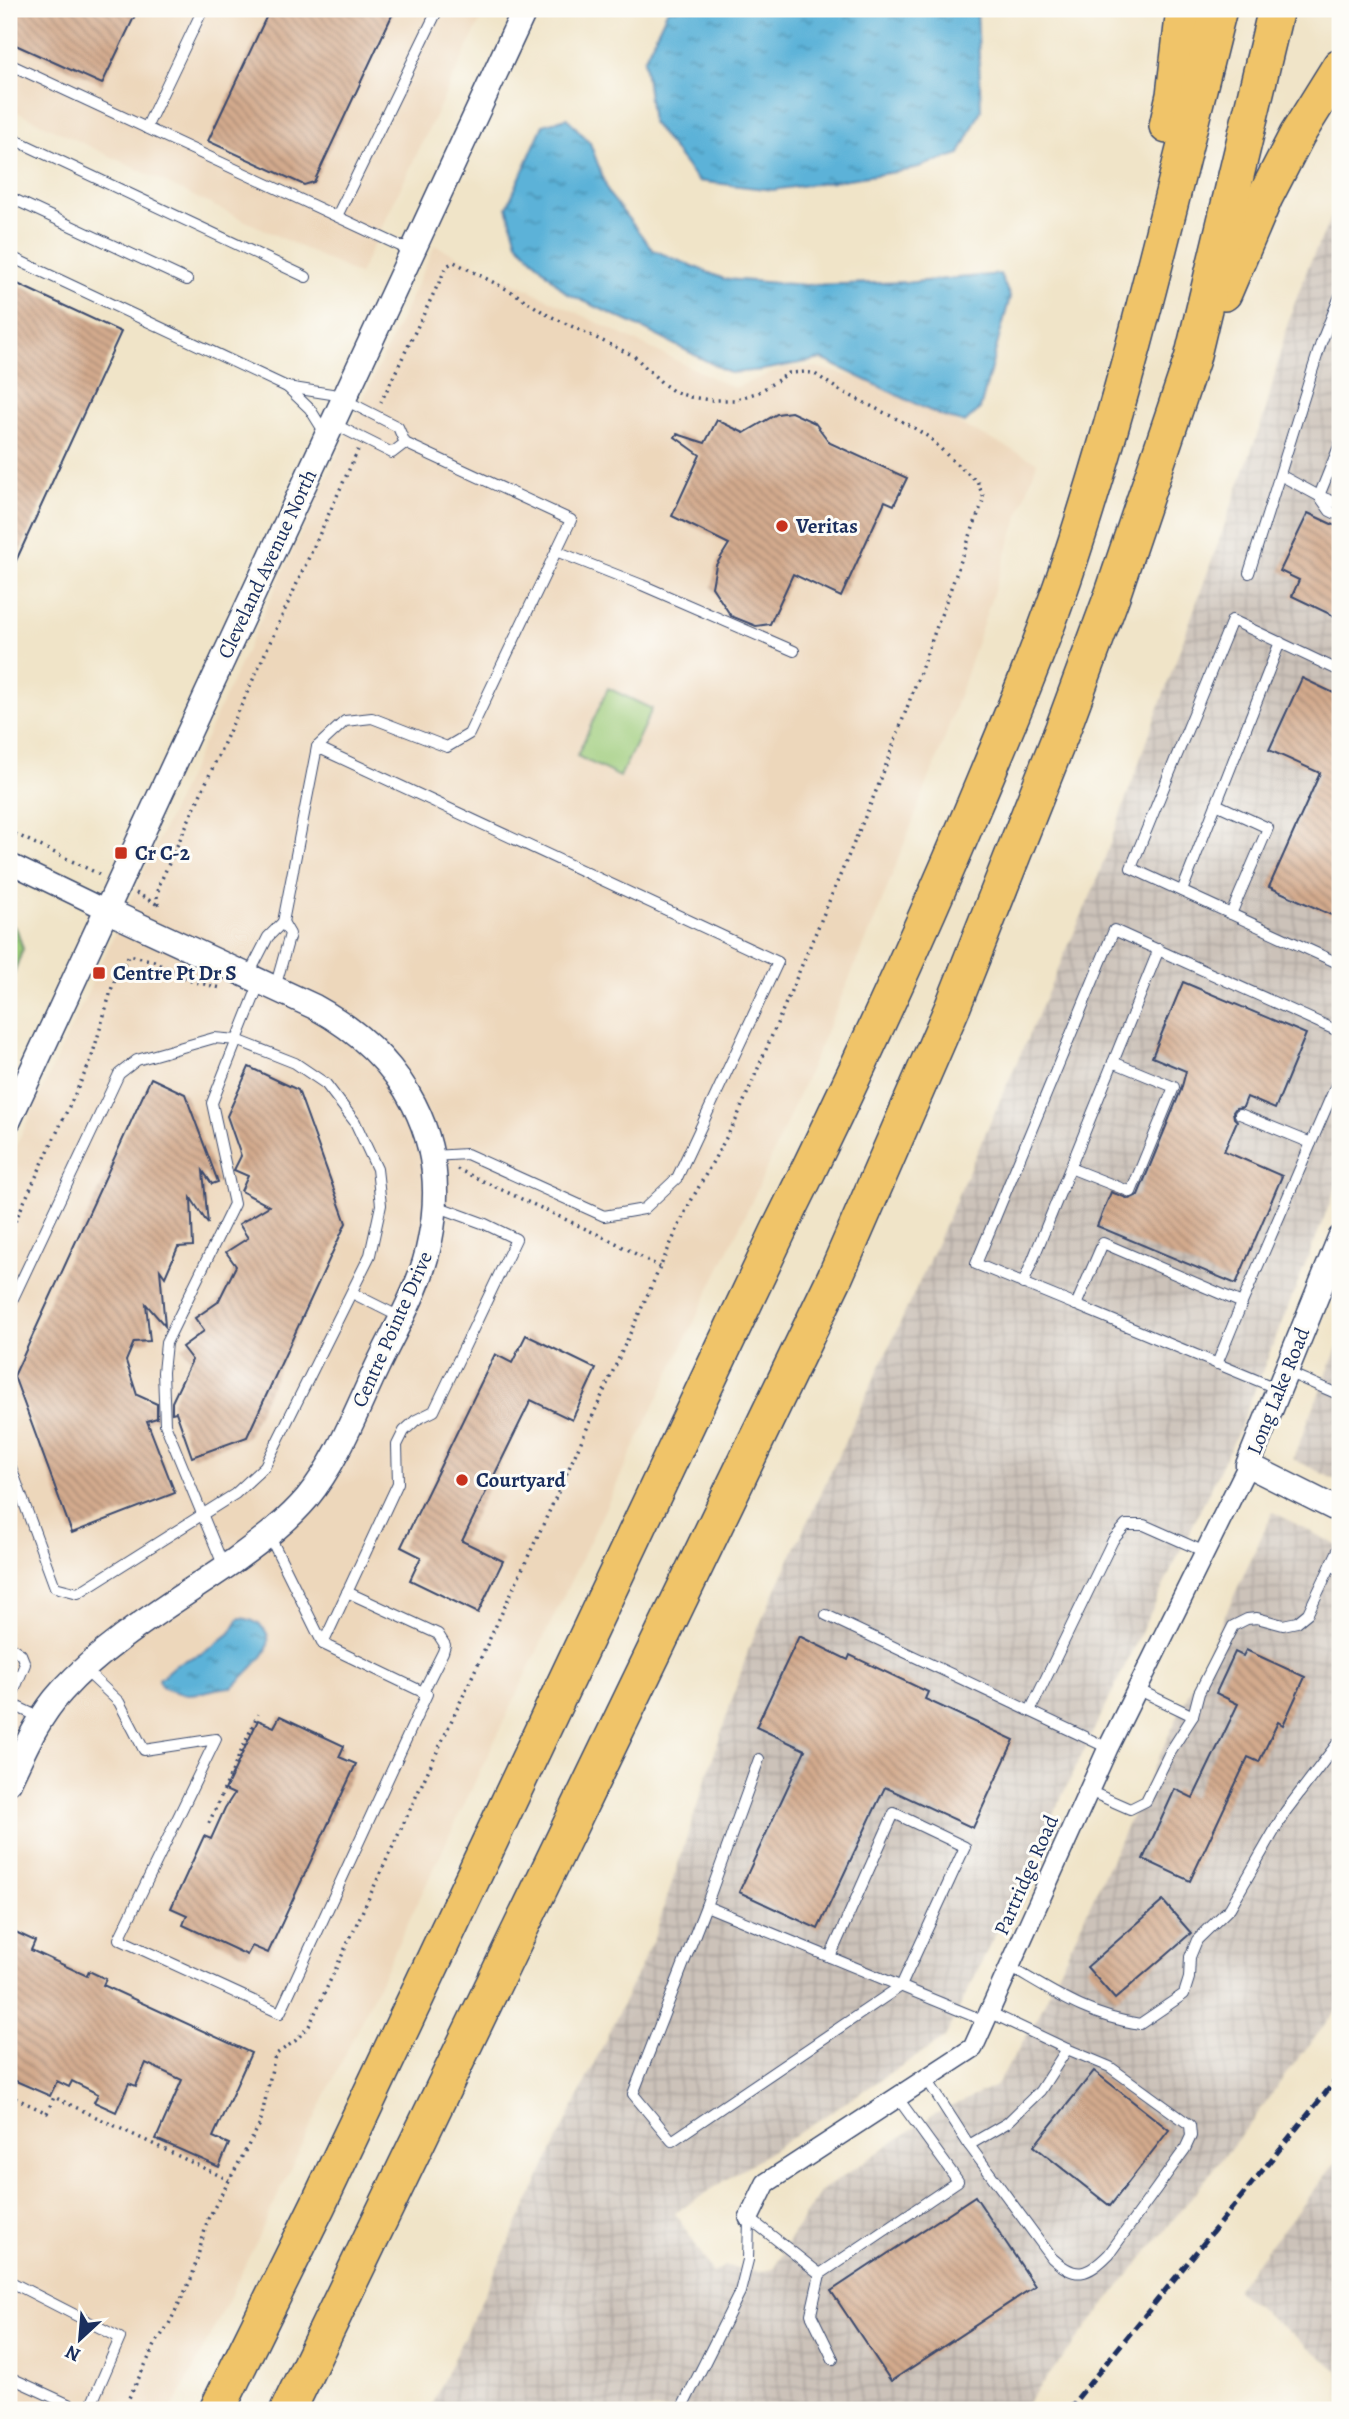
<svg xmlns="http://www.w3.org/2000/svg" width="1349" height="2419" viewBox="0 0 1349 2419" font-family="Alegreya,serif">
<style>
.built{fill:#edd7bb}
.industrial{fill:url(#industrial-grid)}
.wetland{fill:url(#wetland-marsh);stroke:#5c7d6c;stroke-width:2}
.park{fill:#9ccb79;stroke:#5c7d6c;stroke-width:2}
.water{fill:url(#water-ripples);stroke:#3b709b;stroke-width:2}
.building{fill:url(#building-back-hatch)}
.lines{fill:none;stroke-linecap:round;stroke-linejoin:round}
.service-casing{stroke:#3b4a6e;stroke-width:12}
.minor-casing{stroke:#3b4a6e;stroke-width:22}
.tertiary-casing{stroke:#3b4a6e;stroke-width:27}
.motorway-casing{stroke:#3b4a6e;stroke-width:38}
.path{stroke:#3b4a6e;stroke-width:3.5;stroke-dasharray:2 5;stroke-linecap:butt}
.service{stroke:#fff;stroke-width:10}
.minor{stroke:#fff;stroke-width:19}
.tertiary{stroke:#fff;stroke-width:24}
.motorway{stroke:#f0c469;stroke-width:35}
.rail{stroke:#1b2f5e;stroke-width:5;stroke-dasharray:10 5;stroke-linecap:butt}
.poi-dot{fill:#c8321e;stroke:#fdfcf7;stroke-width:2.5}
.labels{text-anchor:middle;stroke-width:6;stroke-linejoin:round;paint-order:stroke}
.poi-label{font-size:21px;font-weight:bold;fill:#1b2f5e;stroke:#fdfcf7;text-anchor:start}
.street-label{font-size:21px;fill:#1b2f5e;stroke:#fdfcf7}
</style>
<defs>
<pattern id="industrial-grid" width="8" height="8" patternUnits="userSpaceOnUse" patternTransform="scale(1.75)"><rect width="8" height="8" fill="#ccc2b9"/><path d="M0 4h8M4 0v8" fill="none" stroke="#afa7a1"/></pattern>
<pattern id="wetland-marsh" width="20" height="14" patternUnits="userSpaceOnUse" patternTransform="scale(1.75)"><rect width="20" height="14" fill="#9ccb79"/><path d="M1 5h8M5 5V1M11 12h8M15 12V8" fill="none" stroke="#7ea566"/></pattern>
<pattern id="water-ripples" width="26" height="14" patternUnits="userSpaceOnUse" patternTransform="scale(1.75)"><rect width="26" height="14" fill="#5bb2d8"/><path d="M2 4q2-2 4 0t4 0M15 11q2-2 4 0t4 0" fill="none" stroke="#4a91b2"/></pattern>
<pattern id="building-back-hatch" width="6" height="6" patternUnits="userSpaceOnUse" patternTransform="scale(1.75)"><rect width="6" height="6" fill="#d3aa8d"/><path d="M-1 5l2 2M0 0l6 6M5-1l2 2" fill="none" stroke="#aa8b76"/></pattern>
</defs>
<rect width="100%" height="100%" fill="#fdfcf7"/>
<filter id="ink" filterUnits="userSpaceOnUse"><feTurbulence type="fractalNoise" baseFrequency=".0143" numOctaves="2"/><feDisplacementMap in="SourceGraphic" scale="14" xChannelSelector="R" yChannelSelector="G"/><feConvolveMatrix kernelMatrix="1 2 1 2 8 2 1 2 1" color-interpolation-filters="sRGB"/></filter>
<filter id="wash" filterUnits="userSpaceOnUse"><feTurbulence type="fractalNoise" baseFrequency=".00686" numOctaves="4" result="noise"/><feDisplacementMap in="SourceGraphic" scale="28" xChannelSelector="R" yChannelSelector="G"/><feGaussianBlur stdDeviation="1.57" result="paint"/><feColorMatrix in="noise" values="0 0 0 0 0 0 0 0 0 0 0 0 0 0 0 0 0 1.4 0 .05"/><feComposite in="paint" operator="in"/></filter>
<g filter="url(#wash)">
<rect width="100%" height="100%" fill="#f0e4c8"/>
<g class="built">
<polygon points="9,9 486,9 359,275 9,108"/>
<polygon points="435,245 734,388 784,368 816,367 873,382 1037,462 943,743 874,922 757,1190 221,2315 172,2410 9,2410 9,1161"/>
</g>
<g class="industrial">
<polygon points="1340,199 1340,1178 1237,1434 945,2038 675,2213 713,2273 725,2266 761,2272 775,2267 794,2232 820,2192 933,2115 996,2086 1037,2019 1273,1512 1340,1547 1340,2006 1286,2074 1253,2120 1021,2410 429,2410 654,1938 750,1645 923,1274 1094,888 1266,410 1288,322 1308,267"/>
<polygon points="1340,1341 1340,1482 1293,1459"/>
<polygon points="1340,2157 1340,2406 1338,2370 1235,2290"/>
</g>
<polygon class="wetland" points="9,922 17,930 23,949 9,985"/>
<polygon class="park" points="608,688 652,709 620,777 577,756"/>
<g class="water">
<polygon points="668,9 977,9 981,110 960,154 909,170 773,190 698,181 652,122 644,60"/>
<polygon points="567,118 590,143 609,194 653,250 724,279 806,285 914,282 1000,274 1010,297 980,409 965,423 941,416 822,359 762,370 730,373 642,328 566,293 517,242 507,207 543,125"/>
<path d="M239,1618C258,1619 277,1633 264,1654C256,1666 243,1677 233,1687C203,1688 194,1702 162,1687L159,1679L176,1664L203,1653L216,1644L230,1633Z"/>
</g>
<g id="blocks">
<g class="building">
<polygon points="12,9 138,9 102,84 9,42 9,15"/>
<polygon points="270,9 395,9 314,182 304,185 208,141"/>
<polygon points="9,280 121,332 9,576"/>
<polygon points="791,412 815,423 830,443 907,478 894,505 885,501 841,597 793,574 770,624 756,626 731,616 712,587 716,565 729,544 672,516 700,455 675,437 677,434 705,443 717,420 744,433 777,414"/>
<polygon points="1308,513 1340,528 1340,619 1292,596 1299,580 1280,571"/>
<polygon points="1302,678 1340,696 1340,919 1269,887 1320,773 1269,750"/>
<polygon points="1183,982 1306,1034 1275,1109 1247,1097 1243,1107 1236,1108 1233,1112 1234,1118 1237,1121 1224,1151 1282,1176 1236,1284 1097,1226 1111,1192 1129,1199 1138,1195 1181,1090 1186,1071 1152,1057"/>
<polygon points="249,1067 298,1090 346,1223 247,1437 192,1457 176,1412 172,1413 172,1402 192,1360 182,1347 204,1331 195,1318 218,1302 236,1266 226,1252 248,1238 239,1224 269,1206 241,1191 248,1176 234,1170 241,1156 227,1116"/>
<polygon points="151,1078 185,1094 218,1182 212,1184 203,1171 208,1224 191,1198 193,1246 178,1247 165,1277 160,1270 165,1326 146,1304 150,1341 134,1342 126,1361 137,1395 157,1404 157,1418 147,1421 175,1493 72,1533 14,1376"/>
<polygon points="526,1335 596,1369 572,1420 531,1400 462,1541 503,1561 478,1613 410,1580 421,1557 401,1547 495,1354 512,1363"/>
<polygon points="799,1636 848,1660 850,1655 928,1692 925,1699 1014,1740 973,1828 885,1787 818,1929 739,1892 805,1750 756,1727"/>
<polygon points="1246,1650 1305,1677 1283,1725 1278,1722 1259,1762 1248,1757 1190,1881 1143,1859 1175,1789 1193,1798 1238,1704 1216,1693 1235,1652 1243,1656"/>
<polygon points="280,1716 344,1746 339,1757 356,1764 268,1953 252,1946 247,1955 183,1925 187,1915 171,1908 204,1836 211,1839 225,1808 234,1794 225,1790 258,1720 274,1727"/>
<polygon points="1163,1901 1191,1933 1115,1999 1087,1967"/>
<polygon points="9,1929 35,1941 31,1950 87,1976 89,1971 106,1979 103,1985 251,2053 213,2137 229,2144 219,2167 156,2139 182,2080 146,2063 136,2086 129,2083 116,2112 94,2102 98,2094 72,2081 69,2087 57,2081 50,2096 9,2078"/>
<polygon points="1094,2071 1169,2130 1110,2206 1034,2146"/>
<polygon points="975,2196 1035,2286 891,2381 831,2291"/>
</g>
</g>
</g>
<g filter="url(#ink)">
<use href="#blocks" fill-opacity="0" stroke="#3b4a6e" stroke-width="2"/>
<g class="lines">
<defs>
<g id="service">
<polyline points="9,64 411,251"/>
<polyline points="146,128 203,9"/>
<polyline points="9,137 306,277"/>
<polyline points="9,197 187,280"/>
<polyline points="337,216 438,9"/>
<polyline points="9,256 287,387"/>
<polyline points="332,423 392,453 405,443"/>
<polyline points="325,433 310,409 287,387 344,396"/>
<polyline points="1280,475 1319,496 1340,504"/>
<polyline points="1319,496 1340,444"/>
<polyline points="1320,497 1330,511 1340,516"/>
<polyline points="556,551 642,585 794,651"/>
<polyline points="1249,573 1321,343 1340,296"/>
<polyline points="1340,671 1232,620 1131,868 1340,964"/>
<polyline points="317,747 345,721 372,718 447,747 469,734 571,520 405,443 398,427 345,400"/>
<polyline points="1216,804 1268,828 1231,914"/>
<polyline points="1182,891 1280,642"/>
<polyline points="248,976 268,937 283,922 317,747 778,962 677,1178 644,1209 604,1216 467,1154 432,1156"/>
<polyline points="275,988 290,934 283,922"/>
<polyline points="1240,1114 1311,1143"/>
<polyline points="1070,1168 1131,1192 1174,1087 1113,1062"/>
<polyline points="1023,1284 1159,949"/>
<polyline points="352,1293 400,1317"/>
<polyline points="1242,1303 1340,1076"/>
<polyline points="1076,1305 976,1264 1114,930 1340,1032"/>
<polyline points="9,1307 119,1074 137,1060 214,1038 237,1040 295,1063 326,1084 355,1122 377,1169 381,1205 370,1255 265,1466 235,1494 78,1593 55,1587 9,1462"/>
<polyline points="1217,1364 1242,1303 1103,1243 1076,1305 1278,1389"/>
<polyline points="1287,1372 1340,1395"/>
<polyline points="269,1535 323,1644 398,1483 397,1445 404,1431 416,1420 434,1411 516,1239 485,1224 436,1206"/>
<polyline points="1340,1546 1331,1565 1340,1570"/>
<polyline points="224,1567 165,1424 163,1372 166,1343 234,1204 212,1103 260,982"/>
<polyline points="347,1592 438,1634 445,1645 443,1652 423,1692"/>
<polyline points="826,1615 1108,1748"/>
<polyline points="9,1646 21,1654 25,1664 9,1703"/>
<polyline points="86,1671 119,1702 144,1750 216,1739 119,1939 280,2013 427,1694 323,1644"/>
<polyline points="1137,1689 1193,1716"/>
<polyline points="9,1703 41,1718"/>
<polyline points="1030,1711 1113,1540 1126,1525 1144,1525 1205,1552"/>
<polyline points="759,1759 706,1906 985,2021"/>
<polyline points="1089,1791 1130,1809 1146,1801 1170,1752 1193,1716 1199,1693 1233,1626 1247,1619 1257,1618 1283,1625 1297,1622 1308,1613 1331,1565"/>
<polyline points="706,1906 633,2094 672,2141 901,1986 965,1847 894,1813 830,1957"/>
<path d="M1010,1967C1055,1993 1087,2016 1140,2024L1184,1994L1189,1978L1190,1957L1197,1940L1230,1908L1285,1812L1340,1740"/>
<polyline points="926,2078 969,2145 1007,2123 1040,2091 1067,2049 989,2012"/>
<path d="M969,2145L1052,2258C1076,2280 1087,2276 1109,2254L1185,2149L1191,2136L1190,2125L1110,2067L1067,2049"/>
<polyline points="749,2218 820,2274 958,2181 897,2097"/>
<polyline points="820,2274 811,2314 833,2359"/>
<polyline points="9,2281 120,2338 89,2410"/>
<polyline points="9,2377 81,2410"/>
<polyline points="681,2410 740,2292 748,2260 749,2218"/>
</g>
<g id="minor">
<polyline points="9,863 106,910"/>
<polyline points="749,2218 766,2183 973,2048 1108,1748 1248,1465"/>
</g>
<g id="tertiary">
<polyline points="9,1120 525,9"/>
<polyline points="1340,1238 1248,1465 1340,1511"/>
<path d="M9,1782C24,1750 38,1717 62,1691C108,1640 175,1602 231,1563C258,1543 285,1524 307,1498C338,1460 356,1411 377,1367C396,1327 422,1285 430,1240C451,1139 404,1056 315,1007L106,910"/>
</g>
<g id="motorway">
<polyline points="1167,126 1174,95 1184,9"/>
<polyline points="1224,293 1265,197 1297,135 1340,66"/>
<path d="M217,2410L318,2205L778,1232C848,1091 914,948 975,803C1006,729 1038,654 1064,578C1127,391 1171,199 1219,9"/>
<polyline points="288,2410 835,1277 953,1006 1062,731 1113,593 1192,359 1276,9"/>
</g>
</defs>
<use href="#service" class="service-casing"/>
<use href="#minor" class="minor-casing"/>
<use href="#tertiary" class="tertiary-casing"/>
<use href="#motorway" class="motorway-casing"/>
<g class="path">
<polyline points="9,831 101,875"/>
<polyline points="136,893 158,905"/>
<polyline points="158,905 157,896 160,883 358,450"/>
<polyline points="457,1169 614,1242 660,1267"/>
<polyline points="9,1234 91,1060 113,984 129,955 154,961 191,981 221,988"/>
<polyline points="209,1823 258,1714"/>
<polyline points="9,2078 9,2079"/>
<polyline points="9,2095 47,2113 54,2097 229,2180"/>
<polyline points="123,2410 156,2343 169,2324 192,2277 208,2219 260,2124 275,2055 295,2041 309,2026 555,1499 686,1210 736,1120 879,784 984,498 977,481 953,461 930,438 911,426 839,390 815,374 806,372 789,373 759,392 734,400 710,400 690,397 673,391 662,383 634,356 546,314 514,293 454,262 447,266 381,402"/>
</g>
<use href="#service" class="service"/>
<use href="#minor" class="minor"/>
<use href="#tertiary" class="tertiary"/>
<use href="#motorway" class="motorway"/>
<polyline class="rail" points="1068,2410 1340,2075"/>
</g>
</g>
<g class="poi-dot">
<circle cx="782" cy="526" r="7"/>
<rect x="114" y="846" width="14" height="14" rx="3.5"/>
<rect x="92" y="966" width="14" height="14" rx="3.5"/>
<circle cx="462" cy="1480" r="7"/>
</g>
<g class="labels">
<g class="poi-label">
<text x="796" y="533">Veritas</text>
<text x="135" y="860">Cr C-2</text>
<text x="113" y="980">Centre Pt Dr S</text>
<text x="476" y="1487">Courtyard</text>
</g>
<g class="street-label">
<text transform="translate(267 564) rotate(-65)" y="7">Cleveland Avenue North</text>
<text transform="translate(392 1329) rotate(-66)" y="7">Centre Pointe Drive</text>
<text transform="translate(1278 1391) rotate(-68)" y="7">Long Lake Road</text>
<text transform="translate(1026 1875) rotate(-66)" y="7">Partridge Road</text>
</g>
</g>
<rect width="1349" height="2419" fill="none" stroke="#fdfcf7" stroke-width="35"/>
<g transform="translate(80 2339) rotate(206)" stroke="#fdfcf7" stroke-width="5" paint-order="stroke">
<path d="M0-5L12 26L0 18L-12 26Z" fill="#1b2f5e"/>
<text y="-10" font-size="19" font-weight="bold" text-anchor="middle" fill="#1b2f5e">N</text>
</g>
</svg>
